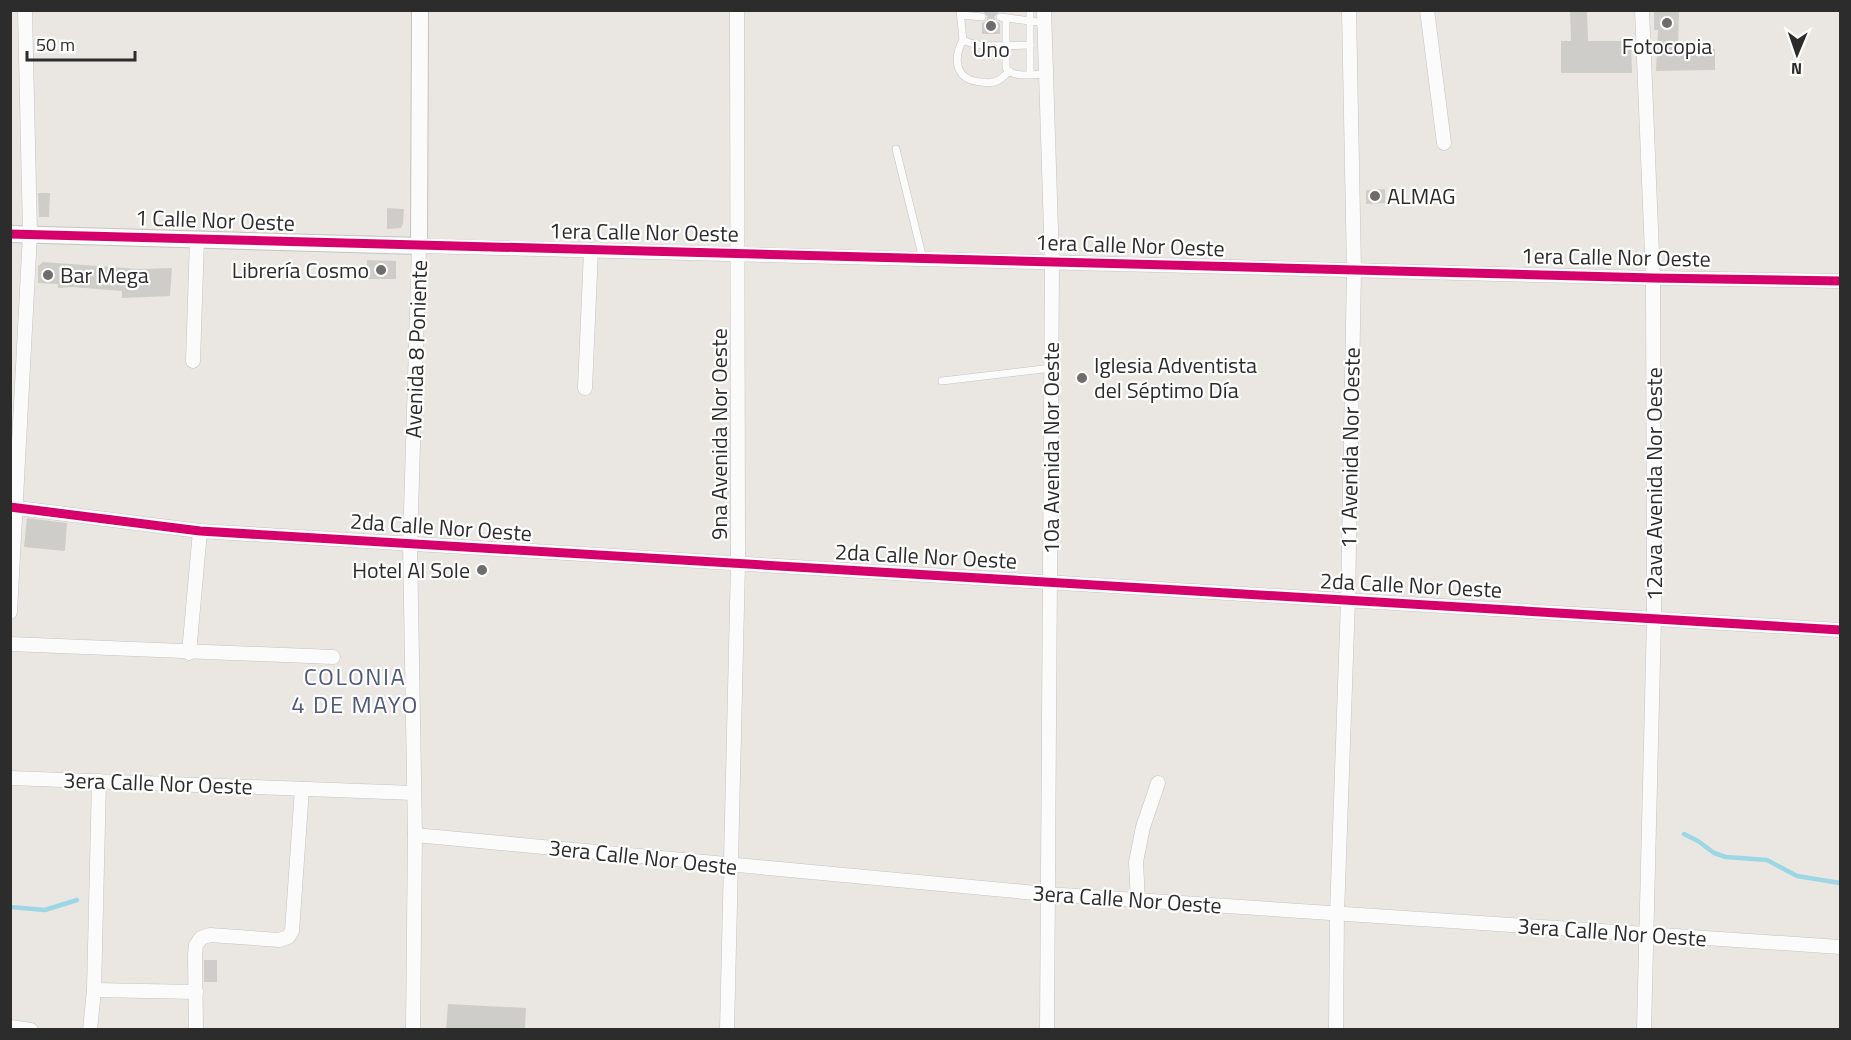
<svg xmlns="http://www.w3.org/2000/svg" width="1851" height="1040" viewBox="0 0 1851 1040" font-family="'Titillium Web',sans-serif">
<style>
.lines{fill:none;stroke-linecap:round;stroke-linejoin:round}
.stream{stroke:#9dd7e5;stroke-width:4.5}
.building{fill:#cfcdca}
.service-casing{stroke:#c4c3c2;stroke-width:8}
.minor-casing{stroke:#c4c3c2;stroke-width:15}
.tertiary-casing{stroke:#c4c3c2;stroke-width:18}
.service{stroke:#fcfbfb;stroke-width:7}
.minor{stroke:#fcfbfb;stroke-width:14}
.tertiary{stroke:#fcfbfb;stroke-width:16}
.cycleway-casing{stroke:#fff;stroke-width:13}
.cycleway{stroke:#d6006c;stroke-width:9}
.poi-dot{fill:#6e6d6c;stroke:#fff;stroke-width:2}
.labels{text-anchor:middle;stroke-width:4.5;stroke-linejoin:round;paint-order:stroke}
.poi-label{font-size:22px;fill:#2c2c2c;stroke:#fff;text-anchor:start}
.street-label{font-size:22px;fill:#2c2c2c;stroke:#fff}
.neighbourhood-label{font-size:24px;letter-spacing:1.5px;fill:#505a7a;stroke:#fff}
</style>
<rect width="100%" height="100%" fill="#eae7e3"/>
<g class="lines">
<g class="stream">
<polyline points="1684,834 1698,841 1714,853 1726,857 1767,860 1797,876 1840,883"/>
<polyline points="10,907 45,910 77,900"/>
</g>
</g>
<g class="building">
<polygon points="982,10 1000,10 994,17 996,21 1000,23 1000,34 982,34 982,23 986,21 988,17"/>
<polygon points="1570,10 1587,10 1588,41 1631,41 1632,73 1561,73 1561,41 1571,41"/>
<polygon points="1654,10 1679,10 1678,50 1715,49 1715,70 1656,71 1658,30 1654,30"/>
<polygon points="1385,189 1385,203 1366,204 1366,190"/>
<polygon points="38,193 50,193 49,217 39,217"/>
<polygon points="387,208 404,209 403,224 401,228 387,229"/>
<polygon points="367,260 396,261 396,279 367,279"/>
<polygon points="43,262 139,269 172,268 170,296 122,298 122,291 72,287 58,288 58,284 38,283 38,266"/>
<polygon points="27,518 67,523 65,551 24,547"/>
<rect x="204" y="960" width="13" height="22"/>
<polygon points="448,1004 526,1008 525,1029 446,1029"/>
</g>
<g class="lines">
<defs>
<g id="service">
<path d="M960,10L963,40C979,49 1011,45 1030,45V10"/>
<polyline points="962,15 982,17"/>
<polyline points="1000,17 1045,23"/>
<path d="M1006,18V68C1014,79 1034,74 1046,74"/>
<path d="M963,40C952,60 956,81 982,82C987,83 993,83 997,81C1001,79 1005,75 1009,72"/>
<polyline points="1030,45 1030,74"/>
<polyline points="896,149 923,259"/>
<polyline points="942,381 1052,368"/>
</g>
<g id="minor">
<polyline points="1044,10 1052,262 1047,1030"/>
<polyline points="1427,10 1444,143"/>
<polyline points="1642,10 1653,278 1654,619 1644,1030"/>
<polyline points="193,361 197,239"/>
<polyline points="585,388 591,250"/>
<polyline points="10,507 200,531 1840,630"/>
<polyline points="10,612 30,234 25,10"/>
<polyline points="10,644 333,657"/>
<polyline points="189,653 200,531"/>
<polyline points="10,778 414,793"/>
<polyline points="415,835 1047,894 1840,947"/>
<polyline points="1138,901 1136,862 1143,827 1158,783"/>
<polyline points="94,990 196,992"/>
<polyline points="10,1027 31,1030"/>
<polyline points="90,1030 94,990 99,781"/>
<polyline points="196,1030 195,955 196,945 201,938 210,935 279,940 288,937 292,931 302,789"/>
<polyline points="413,1030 415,835 410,544 419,246 1653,278 1840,281"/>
<polyline points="727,1030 738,564 737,10"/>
<polyline points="1336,1030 1337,914 1348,600 1354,270 1349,10"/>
</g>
<polyline id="tertiary" points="10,234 419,246 420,10"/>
</defs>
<use href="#service" class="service-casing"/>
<use href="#minor" class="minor-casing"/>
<use href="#tertiary" class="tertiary-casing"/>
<use href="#service" class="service"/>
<use href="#minor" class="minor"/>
<use href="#tertiary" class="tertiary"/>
<defs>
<g id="cycleway">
<polyline points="10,234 1653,278 1840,281"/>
<polyline points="10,507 200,531 1840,630"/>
</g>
</defs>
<use href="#cycleway" class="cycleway-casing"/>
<use href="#cycleway" class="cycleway"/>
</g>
<g class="poi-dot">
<circle cx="1667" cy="23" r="6"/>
<circle cx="991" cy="26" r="6"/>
<circle cx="1375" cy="196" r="6"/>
<circle cx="381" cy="270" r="6"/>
<circle cx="48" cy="275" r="6"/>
<circle cx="1082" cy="378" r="6"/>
<circle cx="482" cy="570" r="6"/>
</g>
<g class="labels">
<g class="poi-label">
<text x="1667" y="54" text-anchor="middle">Fotocopia</text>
<text x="991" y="57" text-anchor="middle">Uno</text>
<text x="1387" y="204">ALMAG</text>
<text x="369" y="278" text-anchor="end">Librería Cosmo</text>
<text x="60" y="283">Bar Mega</text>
<text x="1094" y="373">Iglesia Adventista<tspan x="1094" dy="25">del Séptimo Día</tspan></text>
<text x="470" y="578" text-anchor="end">Hotel Al Sole</text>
</g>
<g class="street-label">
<text transform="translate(215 220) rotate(2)" y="8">1 Calle Nor Oeste</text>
<text transform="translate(644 232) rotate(1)" y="8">1era Calle Nor Oeste</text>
<text transform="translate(1130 245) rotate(2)" y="8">1era Calle Nor Oeste</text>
<text transform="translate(1616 257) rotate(1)" y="8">1era Calle Nor Oeste</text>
<text transform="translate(416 349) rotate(-88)" y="8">Avenida 8 Poniente</text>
<text transform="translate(719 434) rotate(-90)" y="8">9na Avenida Nor Oeste</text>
<text transform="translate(1051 448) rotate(-90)" y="8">10a Avenida Nor Oeste</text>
<text transform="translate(1350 448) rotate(-89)" y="8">11 Avenida Nor Oeste</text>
<text transform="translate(1654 484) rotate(-90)" y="8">12ava Avenida Nor Oeste</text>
<text transform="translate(441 527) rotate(4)" y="8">2da Calle Nor Oeste</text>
<text transform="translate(926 556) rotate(3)" y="8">2da Calle Nor Oeste</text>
<text transform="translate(1411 585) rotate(3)" y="8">2da Calle Nor Oeste</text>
<text transform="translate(158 783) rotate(2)" y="8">3era Calle Nor Oeste</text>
<text transform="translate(643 857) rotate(6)" y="8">3era Calle Nor Oeste</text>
<text transform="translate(1127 899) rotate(4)" y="8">3era Calle Nor Oeste</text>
<text transform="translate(1612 932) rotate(4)" y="8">3era Calle Nor Oeste</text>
</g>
<g class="neighbourhood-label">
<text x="355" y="685">COLONIA<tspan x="355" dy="28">4 DE MAYO</tspan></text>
</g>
</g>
<rect width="1851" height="1040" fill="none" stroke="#2c2c2c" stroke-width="24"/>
<g transform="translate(1797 54) rotate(182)" stroke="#ffffff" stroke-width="4.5" paint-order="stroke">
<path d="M0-4.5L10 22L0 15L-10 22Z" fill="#2c2c2c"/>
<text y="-9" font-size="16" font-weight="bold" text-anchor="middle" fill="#2c2c2c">N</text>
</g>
<path d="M27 51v9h108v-9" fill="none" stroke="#2c2c2c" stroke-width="3"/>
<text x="36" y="51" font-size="18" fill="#2c2c2c" stroke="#ffffff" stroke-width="4.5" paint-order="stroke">50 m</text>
</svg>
